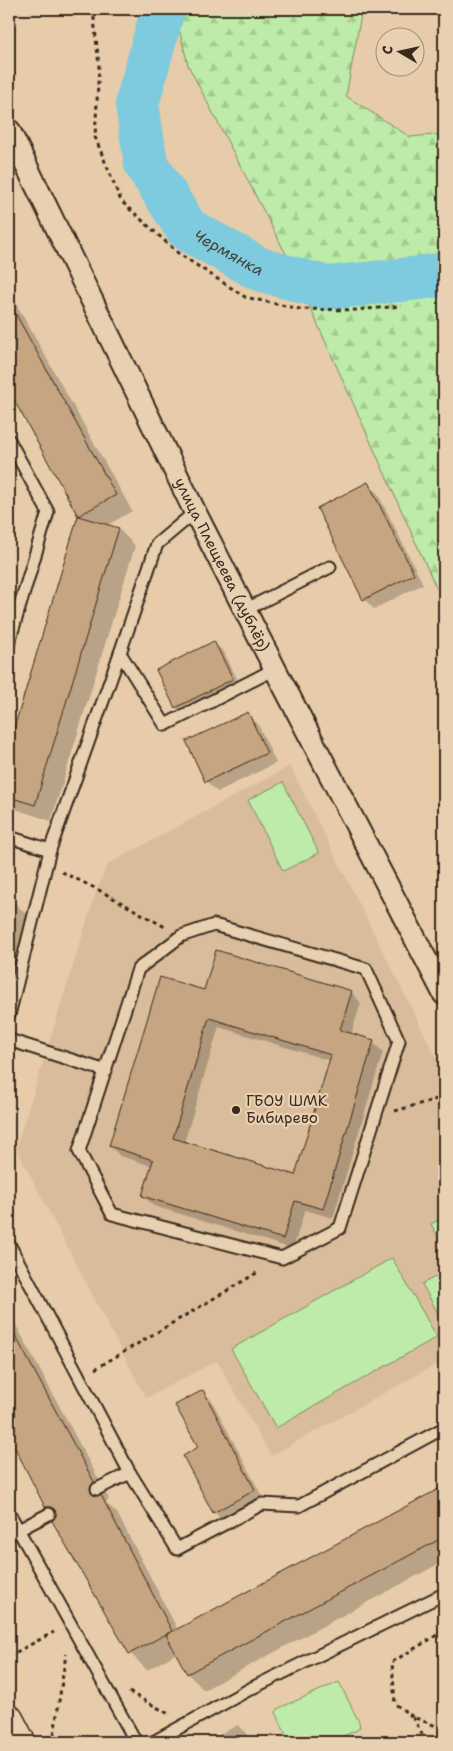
<svg xmlns="http://www.w3.org/2000/svg" width="453" height="1751" viewBox="0 0 453 1751" font-family="'Shantell Sans',sans-serif">
<style>
.built{fill:#d9bd9a}
.forest{fill:url(#forest-firs);stroke:#7c8a63}
.pitch{fill:#beeba8;stroke:#7c8a63}
.shadow{fill:#0003;fill-rule:evenodd}
.lines{fill:none;stroke-linecap:round;stroke-linejoin:round}
.river{stroke:#7ecade;stroke-width:44}
.building{fill:#c6a580;stroke:#3b2a1e;fill-rule:evenodd}
.lane-casing{stroke:#3b2a1e;stroke-width:15}
.street-casing{stroke:#3b2a1e;stroke-width:25}
.secondary-casing{stroke:#3b2a1e;stroke-width:31}
.path{stroke:#3b2a1e;stroke-width:3;stroke-dasharray:4 4;stroke-linecap:butt}
.lane{stroke:#e7d1b1;stroke-width:11}
.street{stroke:#e7d1b1;stroke-width:21}
.secondary{stroke:#e7d1b1;stroke-width:28}
.poi-dot{fill:#3b2a1e;stroke:#e7d1b1;stroke-width:2}
.labels{text-anchor:middle;stroke-width:4.5;stroke-linejoin:round;paint-order:stroke}
.street-label{font-size:15px;fill:#3b2a1e;stroke:#e7d1b1}
.poi-label{font-size:15px;fill:#3b2a1e;stroke:#e7d1b1;text-anchor:start}
.water-label{font-size:16px;font-style:italic;fill:#45423b;stroke:#e7d1b1}
</style>
<defs>
<pattern id="forest-firs" width="22" height="20" patternUnits="userSpaceOnUse" patternTransform="scale(1.25)"><rect width="22" height="20" fill="#beeba8"/><path d="M5 1l3.5 6h-7zM16 11l3.5 6h-7z" fill="#a4ca90"/></pattern>
</defs>
<rect width="100%" height="100%" fill="#e6cca9"/>
<filter id="ink" filterUnits="userSpaceOnUse"><feTurbulence type="fractalNoise" baseFrequency=".02" numOctaves="2"/><feDisplacementMap in="SourceGraphic" scale="10" xChannelSelector="R" yChannelSelector="G"/><feConvolveMatrix kernelMatrix="1 2 1 2 8 2 1 2 1" color-interpolation-filters="sRGB"/></filter>
<g filter="url(#ink)">
<polygon class="built" points="290,766 444,1073 444,1360 271,1456 217,1361 146,1398 16,1148 97,889 108,864"/>
<polygon class="forest" points="174,9 362,9 346,96 410,137 444,134 444,605 286,254 188,65"/>
<g class="pitch">
<polygon points="283,782 319,853 283,871 248,800"/>
<polygon points="444,1217 444,1248 431,1224"/>
<polygon points="392,1258 437,1337 276,1428 231,1349"/>
<polygon points="444,1272 444,1324 422,1284"/>
<polygon points="339,1682 359,1722 360,1727 357,1730 329,1742 289,1742 276,1712 279,1708"/>
</g>
<g class="shadow">
<polygon points="9,291 132,511 106,526 119,529 135,546 51,821 12,808 9,805 9,749 80,516 9,388"/>
<polygon points="368,484 378,494 423,584 374,609 364,599"/>
<polygon points="213,642 224,652 242,689 186,717 176,707"/>
<polygon points="247,714 258,724 276,763 217,792 207,782 188,742"/>
<polygon points="9,899 12,900 28,916 9,979"/>
<path d="M205,992H351L361,1003L351,1035L373,1042L383,1052L333,1218L305,1210L293,1249L154,1206L143,1196L152,1166L120,1156L110,1146ZM219,1027L331,1061L296,1177L184,1143Z"/>
<polygon points="9,1312 109,1499 106,1503 117,1513 178,1630 444,1487 444,1561 204,1690 188,1674 177,1653 147,1670 130,1653 54,1521 56,1517 46,1507 9,1433"/>
<polygon points="203,1391 212,1401 264,1500 223,1521 214,1512 200,1448"/>
<polygon points="238,1725 245,1732 251,1742 218,1742 215,1737"/>
</g>
<g class="lines">
<path class="river" id="s1" d="M163,9L137,104L146,164L187,229L259,269L327,288L419,278L444,274"/>
</g>
<g class="building">
<polygon points="9,302 116,495 78,516 9,391"/>
<polygon points="368,482 414,574 363,600 317,508"/>
<polygon points="78,516 119,528 35,805 9,797 9,745"/>
<polygon points="214,641 233,679 175,708 156,670"/>
<polygon points="248,712 267,753 205,782 186,741"/>
<path d="M216,950L352,991L340,1030L374,1040L323,1209L295,1201L283,1239L142,1196L153,1160L109,1146L160,977L204,990ZM209,1018L331,1055L295,1175L173,1138Z"/>
<polygon points="9,1324 94,1482 90,1488 91,1493 96,1496 101,1495 172,1631 129,1654 52,1521 56,1515 55,1510 50,1507 45,1507 9,1436"/>
<polygon points="203,1390 255,1490 213,1513 183,1456 198,1447 175,1405"/>
<polygon points="444,1486 444,1537 187,1674 166,1635"/>
</g>
<g class="lines">
<defs>
<g id="lane">
<polyline points="9,440 48,512 9,642"/>
<polyline points="245,610 330,567"/>
<polyline points="120,653 165,725 275,669"/>
<polyline points="9,837 50,850"/>
<polygon points="214,925 366,969 399,1041 340,1228 282,1258 112,1214 79,1151 138,969 181,936"/>
<polyline points="9,1015 50,850 120,653 157,544 195,512"/>
<polyline points="9,1040 106,1071"/>
<polyline points="9,1244 130,1473 177,1549 262,1504 299,1506 444,1428"/>
<polyline points="97,1489 130,1473"/>
<polyline points="9,1513 136,1742"/>
<polyline points="9,1535 49,1514"/>
<polyline points="153,1742 252,1688 444,1594"/>
</g>
<g id="street">
<path id="s2" d="M9,130L195,512L275,669L444,994"/>
</g>
<polyline id="secondary" points="9,1719 21,1742"/>
</defs>
<use href="#lane" class="lane-casing"/>
<use href="#street" class="street-casing"/>
<use href="#secondary" class="secondary-casing"/>
<g class="path">
<polyline points="93,9 99,66 95,137 121,201 178,253 245,297 299,309 356,310 401,306"/>
<polyline points="62,872 97,889 165,927"/>
<polyline points="395,1111 444,1097"/>
<polyline points="95,1369 260,1271"/>
<polyline points="444,1631 392,1662 395,1704 413,1717 444,1729"/>
<polyline points="9,1656 54,1632"/>
<polyline points="129,1692 169,1714"/>
<polyline points="413,1717 426,1742"/>
<polyline points="53,1742 66,1654"/>
</g>
<use href="#lane" class="lane"/>
<use href="#street" class="street"/>
<use href="#secondary" class="secondary"/>
</g>
</g>
<circle class="poi-dot" cx="236" cy="1110" r="5"/>
<g class="labels">
<g class="street-label">
<text dy="5" stroke="none"><textPath href="#s2" startOffset="484">улица Плещеева (дублёр)</textPath></text>
</g>
<g class="poi-label">
<text x="246" y="1106">ГБОУ ШМК<tspan x="246" dy="17">Бибирево</tspan></text>
</g>
<g class="water-label">
<text dy="6" stroke="none"><textPath href="#s1" startOffset="284">Чермянка</textPath></text>
</g>
</g>
<rect width="453" height="1751" fill="none" stroke="#e7d1b1" stroke-width="30"/>
<rect x="15" y="15" width="423" height="1721" fill="none" stroke="#3b2a1e" stroke-width="2" filter="url(#ink)"/>
<g transform="translate(400 52) rotate(279)"><circle r="24" fill="#e7d1b1" stroke="#a28e76"/>
<path d="M0-4L9 19L0 12L-9 19Z" fill="#3b2a1e"/>
<text y="-8" font-size="14" font-weight="bold" text-anchor="middle" fill="#3b2a1e">С</text>
</g>
</svg>
